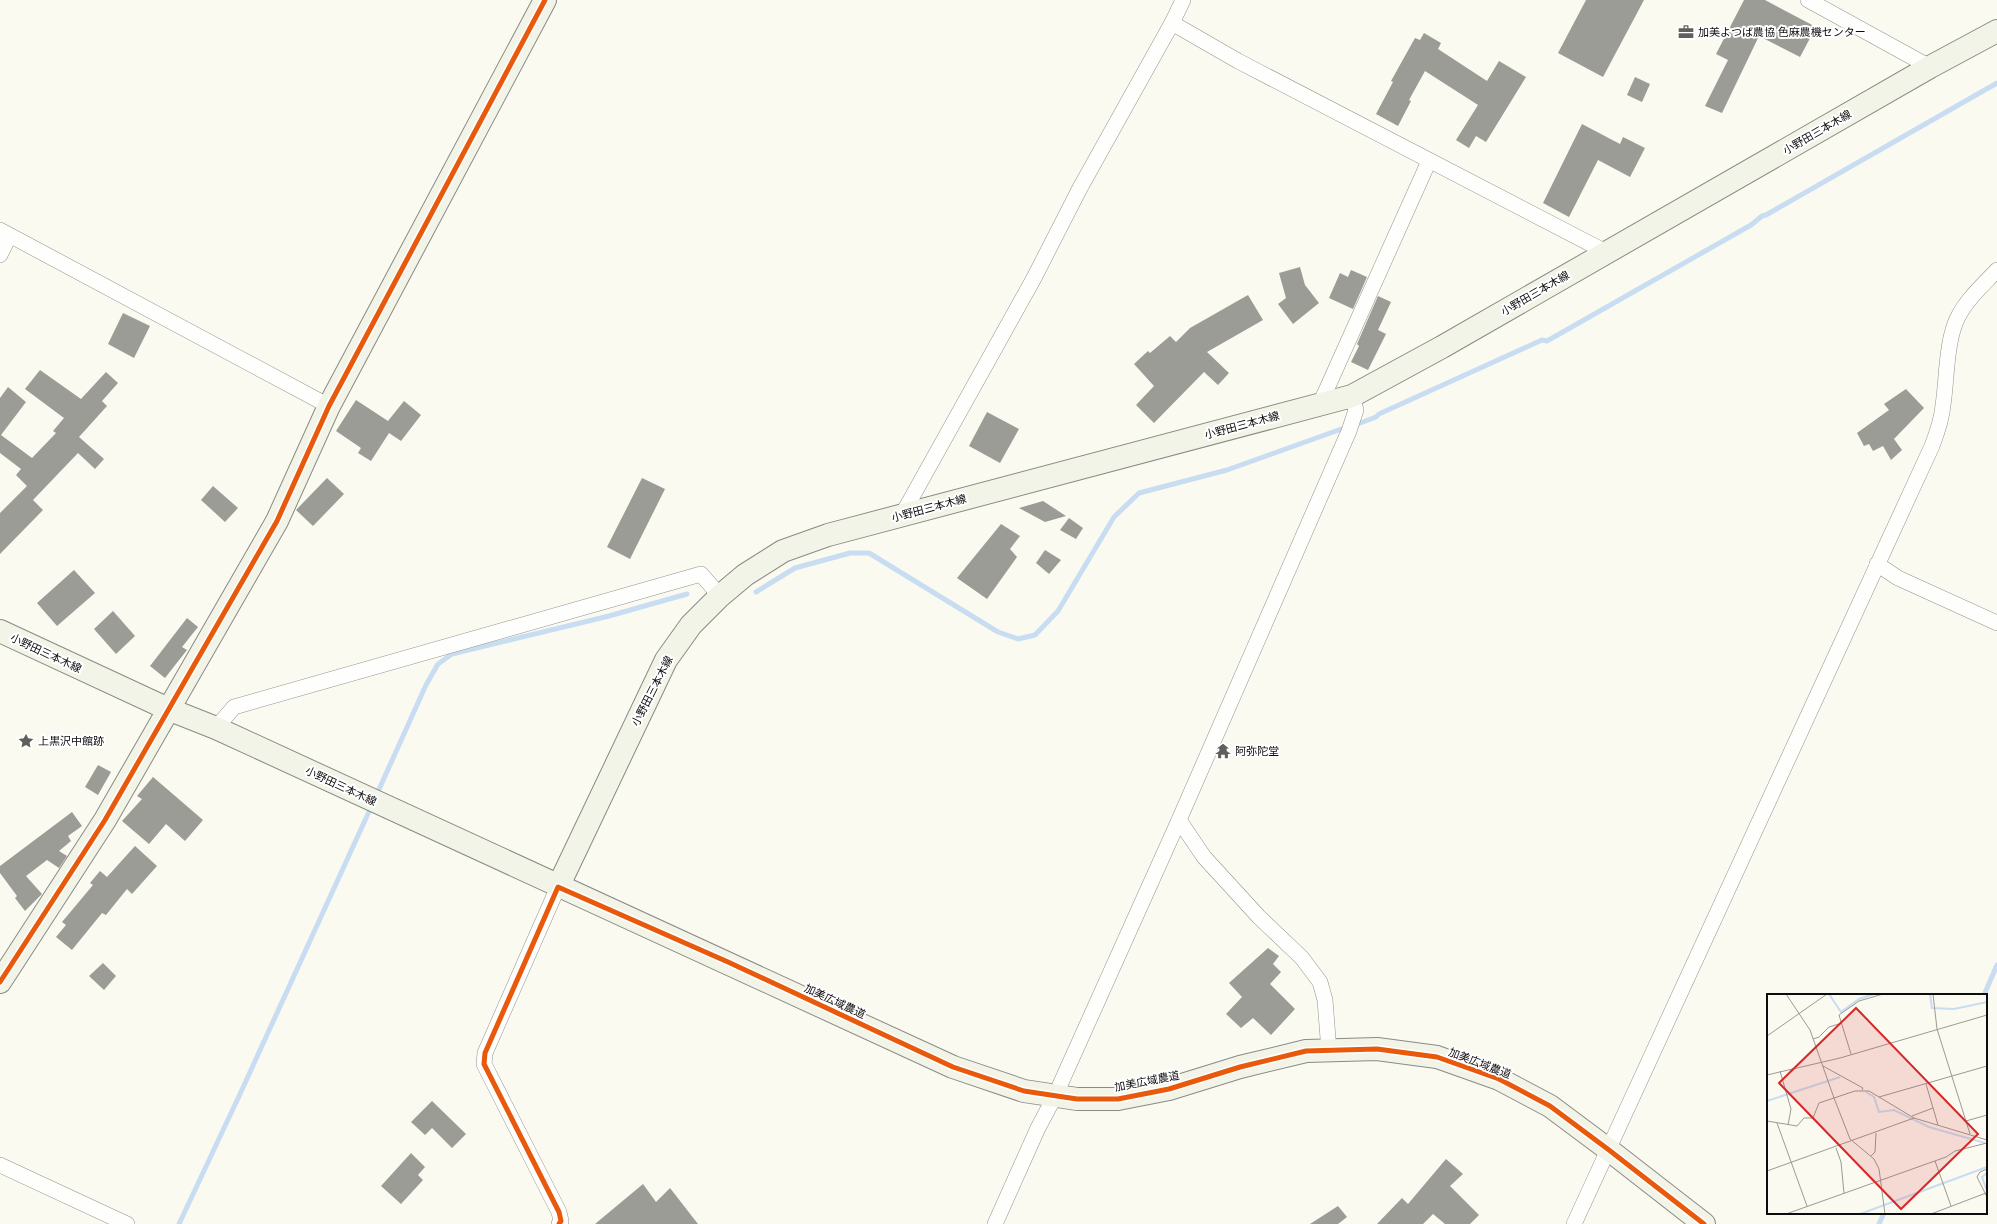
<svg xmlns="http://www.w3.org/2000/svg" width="1997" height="1224" viewBox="0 0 1997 1224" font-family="'Roboto Serif','Noto Sans JP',serif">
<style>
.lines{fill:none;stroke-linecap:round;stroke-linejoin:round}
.stream{stroke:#c9ddf2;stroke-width:5}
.building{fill:#9c9c97}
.street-casing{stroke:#93938f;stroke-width:16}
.secondary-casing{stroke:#8a8a86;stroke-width:24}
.street{stroke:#fefefd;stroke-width:15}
.secondary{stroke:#f3f4e8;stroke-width:22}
.cycleway-casing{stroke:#fff;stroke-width:8}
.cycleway{stroke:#e8590c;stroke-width:5}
.labels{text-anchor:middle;stroke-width:4;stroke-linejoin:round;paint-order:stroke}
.poi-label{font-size:11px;fill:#0c0c0c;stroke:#fff;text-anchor:start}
.street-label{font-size:11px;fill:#0c0c0c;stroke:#fff}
.inset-river{fill:none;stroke:#c9ddf2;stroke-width:2}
.inset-road{fill:none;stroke:#9b9b95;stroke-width:1}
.view{fill:#d62828;fill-opacity:0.15;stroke:#d62828;stroke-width:2}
.inset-edge{fill:none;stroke:#0c0c0c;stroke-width:2}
</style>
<rect width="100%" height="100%" fill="#fafaf1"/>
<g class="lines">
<g class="stream">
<polyline points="1355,425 1376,417 1379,414 1542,340 1547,341 1751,225 1762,216 1766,215 1997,83"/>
<polyline points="756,592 795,568 850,553 869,553 998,632 1018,639 1035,635 1058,611 1114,517 1139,493 1227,470 1347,427"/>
<polyline points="376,796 426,685 438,664 452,654 609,616 687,594"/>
<polyline points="1984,995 1997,965"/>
<polyline points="179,1224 240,1094 372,805"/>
<polyline points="1879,1224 1884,1213"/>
</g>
</g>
<g class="building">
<polygon points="1586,0 1644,0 1603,77 1558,53"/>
<polygon points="1744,0 1765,0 1816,27 1800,57 1759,36 1722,113 1705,106 1728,60 1716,54"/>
<polygon points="1424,33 1441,43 1438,49 1487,81 1499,61 1526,77 1486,142 1476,136 1469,148 1456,140 1478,105 1425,71 1409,100 1411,101 1398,126 1376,114 1393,82 1391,81 1415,38 1420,40"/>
<polygon points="1635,77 1650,84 1642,102 1627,95"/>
<polygon points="1582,124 1620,144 1623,137 1645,148 1630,177 1598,160 1569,217 1543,203"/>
<polygon points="1300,267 1305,285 1319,303 1293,324 1278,304 1286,298 1279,273"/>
<polygon points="1351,270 1367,277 1353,309 1329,298 1340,273 1348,277"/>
<polygon points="1248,295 1263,320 1207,352 1229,373 1218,385 1204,372 1154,423 1136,405 1154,386 1134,364 1148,351 1150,353 1170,336 1176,342 1190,328"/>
<polygon points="1378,296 1391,302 1378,330 1386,334 1368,370 1351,362 1359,346 1357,344"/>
<polygon points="123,313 150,326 134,358 108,344"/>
<polygon points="40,370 81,399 106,372 118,383 102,401 107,406 79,437 104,459 95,469 78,453 33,500 43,510 0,554 0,513 27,486 16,475 21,469 0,453 0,398 8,387 26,402 1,435 32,458 56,433 53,431 64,418 25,389"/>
<polygon points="1906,389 1924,408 1894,439 1902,450 1891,460 1883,446 1873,451 1869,444 1864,446 1857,433 1889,410 1884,404"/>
<polygon points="356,400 388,421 404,401 421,415 401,441 389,433 371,461 358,453 361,448 336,431"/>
<polygon points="987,412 1019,429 1000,463 969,446"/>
<polygon points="327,478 344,494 313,526 296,510"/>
<polygon points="642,478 665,489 630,559 607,547"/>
<polygon points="213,486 238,508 225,522 201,500"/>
<polygon points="1043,501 1066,516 1045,522 1019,508"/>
<polygon points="1069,518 1083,528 1076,539 1060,530"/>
<polygon points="1001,524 1020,536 1010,549 1017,557 987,599 957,578"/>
<polygon points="1045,550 1061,560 1049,574 1036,563"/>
<polygon points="74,570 95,593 57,626 37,603"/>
<polygon points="113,611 135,636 116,654 94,629"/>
<polygon points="187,618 198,627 182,647 187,650 165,678 150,666"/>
<polygon points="98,765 111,772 98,795 85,787"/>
<polygon points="153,777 203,820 185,841 166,824 149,844 122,821 142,799 137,796"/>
<polygon points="72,812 82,826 68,836 71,841 59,851 67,856 59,868 47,860 26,876 42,894 25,911 15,898 17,896 0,873 0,866"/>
<polygon points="135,846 157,866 132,894 127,889 106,915 102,913 72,950 56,937 66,925 62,922 93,885 90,883 100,871 107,877"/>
<polygon points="1268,948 1279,956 1273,964 1281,972 1270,984 1295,1009 1271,1035 1253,1018 1241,1028 1226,1014 1242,997 1229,983"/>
<polygon points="103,963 116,976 104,990 89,976"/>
<polygon points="432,1101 466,1134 452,1148 432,1128 425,1135 411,1122"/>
<polygon points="411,1153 425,1167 418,1175 423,1180 401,1204 381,1186"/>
<polygon points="1446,1159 1463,1174 1450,1186 1479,1215 1470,1224 1445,1224 1433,1214 1423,1224 1377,1224 1402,1198 1408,1204"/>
<polygon points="643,1184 656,1202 670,1188 698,1224 595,1224"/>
<polygon points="1338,1206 1347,1217 1338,1224 1310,1224"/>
</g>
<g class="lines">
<defs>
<g id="street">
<polyline points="1808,0 1930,67"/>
<polyline points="1172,23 1238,61 1606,252"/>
<polyline points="0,230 329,406"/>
<polyline points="0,255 9,237"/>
<polyline points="1320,404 1429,161"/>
<polyline points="902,515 1034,278 1080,188 1172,23 1183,0"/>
<polyline points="1877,564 1898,578 1997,623"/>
<polyline points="216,728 234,707 701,574 720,596"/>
<polyline points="1179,820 1204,857 1259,917 1302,958 1320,982 1325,1000 1329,1051"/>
<polyline points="558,887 485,1053 484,1064 559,1212 561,1221 559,1224"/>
<polyline points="0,1165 127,1224"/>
<polyline points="995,1224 1038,1128 1055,1096 1179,820 1349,431 1356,410 1352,396"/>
<path d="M1574,1224L1932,446C1937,433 1942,419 1943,405C1947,379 1946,340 1958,317C1966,300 1984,284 1997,270"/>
</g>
<g id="secondary">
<polyline points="0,631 168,709 216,728 953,1067 1024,1091 1077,1099 1118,1099 1169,1089 1240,1067 1306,1051 1377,1049 1437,1057 1499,1079 1550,1106 1609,1150 1704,1224"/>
<polyline points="558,887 666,660 691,625 720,596 745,575 783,551 828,535 1352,396 1442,347 1930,67 1997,31"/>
<polyline points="0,982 105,820 277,521 329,406 545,0"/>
</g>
</defs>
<use href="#street" class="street-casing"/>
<use href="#secondary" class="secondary-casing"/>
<use href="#street" class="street"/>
<use href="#secondary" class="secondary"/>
<defs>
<g id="cycleway">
<polyline points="0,982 105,820 277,521 329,406 545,0"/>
<polyline points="559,1224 561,1221 559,1212 484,1064 485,1053 558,887 728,962 953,1067 1024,1091 1077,1099 1118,1099 1169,1089 1240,1067 1306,1051 1377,1049 1437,1057 1499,1079 1550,1106 1609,1150 1704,1224"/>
</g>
</defs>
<use href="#cycleway" class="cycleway-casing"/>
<use href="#cycleway" class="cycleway"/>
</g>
<defs>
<symbol id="office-bare" viewBox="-9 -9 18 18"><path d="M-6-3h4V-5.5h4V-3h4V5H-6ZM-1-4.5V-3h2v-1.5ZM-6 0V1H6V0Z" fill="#5f5f5c" stroke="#fff" stroke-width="2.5" paint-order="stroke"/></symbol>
<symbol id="sight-bare" viewBox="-9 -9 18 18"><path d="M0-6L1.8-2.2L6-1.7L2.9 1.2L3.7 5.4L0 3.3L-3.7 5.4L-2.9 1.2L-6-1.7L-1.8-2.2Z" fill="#5f5f5c" stroke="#fff" stroke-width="2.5" paint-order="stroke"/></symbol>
<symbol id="temple-bare" viewBox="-9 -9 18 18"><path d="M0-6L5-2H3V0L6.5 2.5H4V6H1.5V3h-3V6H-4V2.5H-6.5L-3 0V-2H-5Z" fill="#5f5f5c" stroke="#fff" stroke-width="2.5" paint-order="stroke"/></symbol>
</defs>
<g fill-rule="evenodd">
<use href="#office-bare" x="1675" y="21" width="22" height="22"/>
<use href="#sight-bare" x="15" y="730" width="22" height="22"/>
<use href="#temple-bare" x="1212" y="740" width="22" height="22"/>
</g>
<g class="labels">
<g class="poi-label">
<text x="1698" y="36">加美よつば農協 色麻農機センター</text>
<text x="38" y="745">上黒沢中館跡</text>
<text x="1235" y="755">阿弥陀堂</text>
</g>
<g class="street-label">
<text transform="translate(1817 132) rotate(-30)" y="4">小野田三本木線</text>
<text transform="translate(1535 293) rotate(-30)" y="4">小野田三本木線</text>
<text transform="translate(1242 425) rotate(-15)" y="4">小野田三本木線</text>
<text transform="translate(929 508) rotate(-15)" y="4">小野田三本木線</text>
<text transform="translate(46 653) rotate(25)" y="4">小野田三本木線</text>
<text transform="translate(652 691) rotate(-63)" y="4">小野田三本木線</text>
<text transform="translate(341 786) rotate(25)" y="4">小野田三本木線</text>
<text transform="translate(835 1001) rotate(25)" y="4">加美広域農道</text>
<text transform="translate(1480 1063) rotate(21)" y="4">加美広域農道</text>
<text transform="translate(1147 1081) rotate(-11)" y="4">加美広域農道</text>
</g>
</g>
<g transform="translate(1767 994)">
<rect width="220" height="220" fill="#fafaf1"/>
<path class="inset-river" d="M62,0L74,18L92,5L107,0M163,0L165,14L187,15L220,8M99,98L107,103L112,118L127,116L162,133L218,149M0,107L73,83M220,179L215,183L220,197M93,220L220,173"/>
<path class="inset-road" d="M19,0L43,36L67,104L88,97H102L147,124L220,146M166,0L170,35L203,140M0,42L60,0M46,45L52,43L62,33L75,29M84,60L72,21L92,7L116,0M56,72L96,94L95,96M13,77L24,115L21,131M0,81L73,64L220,21M159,90L171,131M112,103L220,72M145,122L166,114M0,127L30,132L37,124H46L52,109L67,104L83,145L107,165L112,175L118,220M199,127L220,121M10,129L40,212M69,154L74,168L77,199M104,162L108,158L109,139M168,167L184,212M220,175L213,178L210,183L220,203M0,177L147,124M19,220L179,163L188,157L220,149M164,220L219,199"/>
<path class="view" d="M89,14L211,140L134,215L12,89Z"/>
<rect width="220" height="220" class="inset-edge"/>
</g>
</svg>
